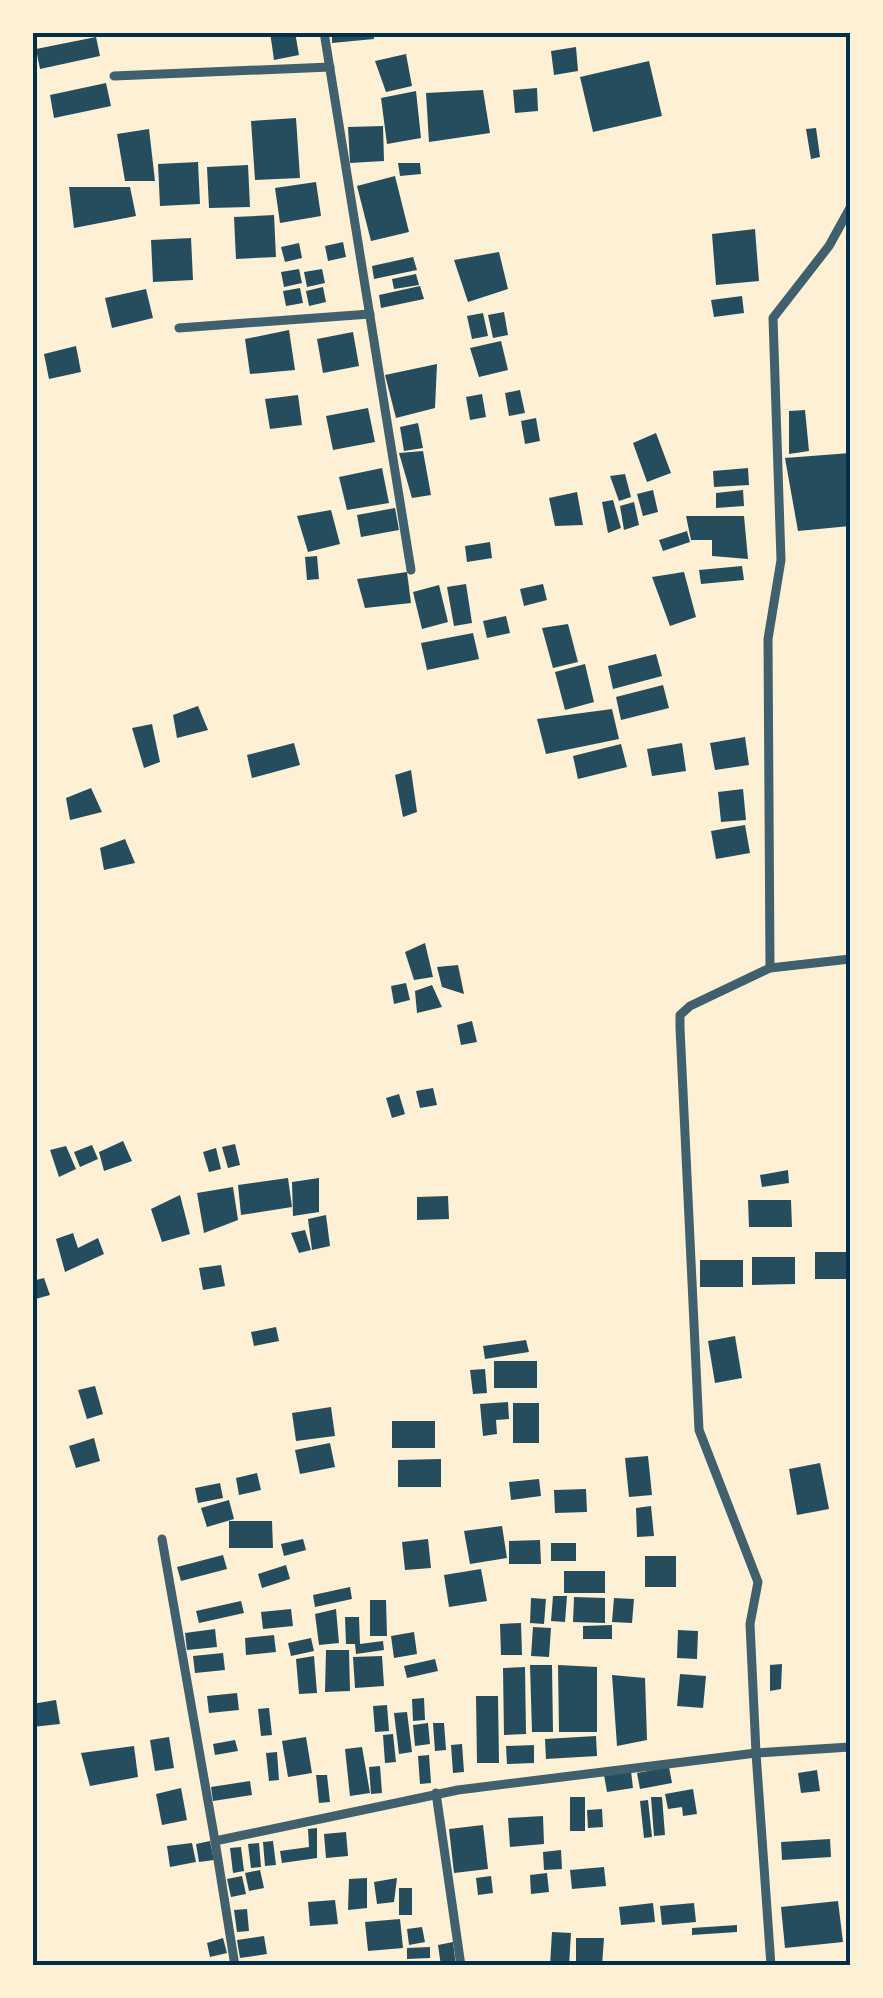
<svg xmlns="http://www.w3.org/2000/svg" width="883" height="1998" viewBox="0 0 883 1998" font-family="'Public Sans',sans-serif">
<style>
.building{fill:#264d5e}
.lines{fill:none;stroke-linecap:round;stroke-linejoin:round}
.minor{stroke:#3f606c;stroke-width:9}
.neatline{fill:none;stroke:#003049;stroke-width:4}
</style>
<rect width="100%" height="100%" fill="#fdf0d5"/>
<g class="building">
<polygon points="270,32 295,32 299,55 274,60"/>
<polygon points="332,32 373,32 374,39 332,43"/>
<polygon points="96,37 100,56 40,69 36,49"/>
<polygon points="576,47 578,71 554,75 551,51"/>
<polygon points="406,54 412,86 386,92 375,61"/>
<polygon points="649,61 662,116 593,132 580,77"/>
<polygon points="106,83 111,106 54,118 50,95"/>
<polygon points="537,88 538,111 515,113 513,90"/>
<polygon points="483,90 490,133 429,142 426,93"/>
<polygon points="416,91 421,138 387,144 381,98"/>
<polygon points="296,118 300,178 255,180 251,121"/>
<polygon points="383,126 384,161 350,163 348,127"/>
<polygon points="816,128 820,157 811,159 806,129"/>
<polygon points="149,129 155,181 125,181 117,134"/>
<polygon points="198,162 200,204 160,206 158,164"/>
<polygon points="398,163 420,163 421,174 400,176"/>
<polygon points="248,165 250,207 209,208 207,167"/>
<polygon points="395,176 409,232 371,241 357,186"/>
<polygon points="316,182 321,216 280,223 275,188"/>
<polygon points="69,187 130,187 136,216 74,228"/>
<polygon points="274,215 276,257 236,259 234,217"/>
<polygon points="755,229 759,281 716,285 712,234"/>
<polygon points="191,238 193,280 153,282 151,240"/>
<polygon points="343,242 346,257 328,261 325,246"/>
<polygon points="299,243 302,258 285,262 281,247"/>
<polygon points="499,252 508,289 468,302 454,260"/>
<polygon points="413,257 417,270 374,279 372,266"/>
<polygon points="299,269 302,283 284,287 281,272"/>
<polygon points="322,269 325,283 307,287 304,272"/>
<polygon points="416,274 419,285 394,289 392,279"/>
<polygon points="420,286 424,299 381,308 379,295"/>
<polygon points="323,287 326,302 309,306 306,291"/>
<polygon points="300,288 303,303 286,306 283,291"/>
<polygon points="146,289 153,318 112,328 105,298"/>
<polygon points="742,296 744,313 714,317 711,300"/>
<polygon points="504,312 508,335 493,338 488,315"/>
<polygon points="483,313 488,336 472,339 467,316"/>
<polygon points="289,330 295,370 250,374 245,339"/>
<polygon points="353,332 359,366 323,373 317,339"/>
<polygon points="501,341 508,370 479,377 470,348"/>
<polygon points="76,346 81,372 49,379 44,354"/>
<polygon points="437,364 435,408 396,418 385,375"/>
<polygon points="520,390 525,413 509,416 505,393"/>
<polygon points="482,394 486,417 470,420 466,397"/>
<polygon points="298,395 302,425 270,429 265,399"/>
<polygon points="368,408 375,442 333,450 326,416"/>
<polygon points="805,410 809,451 789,454 789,411"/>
<polygon points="536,418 540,441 525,444 521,421"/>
<polygon points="418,423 423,448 404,451 400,427"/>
<polygon points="656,433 671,473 647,482 633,443"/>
<polygon points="423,451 431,495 412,498 399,453"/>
<polygon points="850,453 850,526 798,531 785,458"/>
<polygon points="382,468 389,503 347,510 339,477"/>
<polygon points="748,468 749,485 714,487 713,471"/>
<polygon points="625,474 631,497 619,501 610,476"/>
<polygon points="653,490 658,512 643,516 637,494"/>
<polygon points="743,490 744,506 716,508 716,493"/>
<polygon points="577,492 583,525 555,526 549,498"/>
<polygon points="613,500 621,528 608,533 602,502"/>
<polygon points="634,502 639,525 624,530 620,506"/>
<polygon points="395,508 399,530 361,537 357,515"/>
<polygon points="331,510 340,544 308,552 297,516"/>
<polygon points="686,516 744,516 748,559 712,556 712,540 691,540"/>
<polygon points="687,531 690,542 663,551 659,540"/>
<polygon points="490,542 492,558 467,562 465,546"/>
<polygon points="317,556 319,579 307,580 305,557"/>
<polygon points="742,566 744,580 701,584 699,570"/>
<polygon points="407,572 411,603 365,608 357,579"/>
<polygon points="684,572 696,617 670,626 652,577"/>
<polygon points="466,584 472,623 454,626 447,587"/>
<polygon points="543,584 547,600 524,606 520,589"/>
<polygon points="439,585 448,622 422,629 413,592"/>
<polygon points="506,616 510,633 487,638 483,621"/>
<polygon points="568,624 578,662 553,668 542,628"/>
<polygon points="473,633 479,659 427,670 421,643"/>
<polygon points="656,654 662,676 613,689 608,666"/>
<polygon points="585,664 594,702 565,710 555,672"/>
<polygon points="663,685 669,708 621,720 616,697"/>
<polygon points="198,706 208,730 177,738 173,715"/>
<polygon points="612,709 619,739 546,754 537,719"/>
<polygon points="152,724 160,762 144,768 132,728"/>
<polygon points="745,737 749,765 715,770 710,743"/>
<polygon points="294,743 300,765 252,778 247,755"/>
<polygon points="682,743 686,771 652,776 647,749"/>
<polygon points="621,744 627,767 578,779 573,756"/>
<polygon points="411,770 417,812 403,817 395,775"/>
<polygon points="91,788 102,812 70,820 66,798"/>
<polygon points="743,789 746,820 721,822 718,792"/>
<polygon points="745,825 750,853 716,859 711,831"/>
<polygon points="125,839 135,863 104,870 100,848"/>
<polygon points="425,943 433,977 414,980 405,952"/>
<polygon points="458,965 464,994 442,987 437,967"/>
<polygon points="406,983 410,1000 394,1004 391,986"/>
<polygon points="432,985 442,1007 417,1013 415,991"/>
<polygon points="472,1021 477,1042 461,1045 457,1025"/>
<polygon points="433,1088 437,1105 420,1108 416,1091"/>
<polygon points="399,1094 405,1114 392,1118 386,1098"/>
<polygon points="123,1141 132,1161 104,1171 99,1152"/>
<polygon points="235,1144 240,1165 228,1168 222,1147"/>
<polygon points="92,1145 98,1159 80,1167 74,1152"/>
<polygon points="66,1146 76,1169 59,1177 50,1150"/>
<polygon points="216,1148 221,1169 209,1172 203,1152"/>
<polygon points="788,1170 789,1183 762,1187 760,1175"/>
<polygon points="288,1178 292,1207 241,1215 238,1185"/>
<polygon points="319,1178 319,1212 293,1216 292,1182"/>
<polygon points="233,1187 238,1220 204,1233 197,1193"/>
<polygon points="180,1195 190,1234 162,1242 151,1209"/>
<polygon points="448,1196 449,1219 417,1220 417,1197"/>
<polygon points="748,1200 791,1200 792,1227 749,1227"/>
<polygon points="326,1215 330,1246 312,1250 308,1219"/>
<polygon points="305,1230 311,1250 299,1253 291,1233"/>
<polygon points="73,1233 78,1248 98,1238 104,1254 65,1272 56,1239"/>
<rect x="815" y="1252" width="35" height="27"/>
<polygon points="752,1257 795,1257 795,1284 752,1285"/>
<rect x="700" y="1260" width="43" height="27"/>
<polygon points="221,1265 225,1286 203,1290 199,1268"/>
<polygon points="44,1278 50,1295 32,1300 32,1281"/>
<polygon points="276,1327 279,1341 254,1346 251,1332"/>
<polygon points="735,1336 742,1378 715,1383 708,1341"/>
<polygon points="526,1340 529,1352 485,1359 483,1346"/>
<rect x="494" y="1361" width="43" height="27"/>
<polygon points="485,1369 487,1393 473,1394 470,1370"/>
<polygon points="95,1386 103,1414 87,1419 78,1390"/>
<polygon points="508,1402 509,1419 496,1420 497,1434 483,1436 480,1404"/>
<rect x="513" y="1403" width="26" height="40"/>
<polygon points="331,1407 335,1436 296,1441 292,1413"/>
<rect x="392" y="1421" width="43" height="27"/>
<polygon points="94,1438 100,1461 76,1468 69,1446"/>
<polygon points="330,1443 335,1467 300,1474 295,1450"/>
<polygon points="648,1456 652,1495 629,1497 625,1458"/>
<polygon points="441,1459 441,1487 398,1487 398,1460"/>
<polygon points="820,1463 829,1509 797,1515 789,1469"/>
<polygon points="257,1473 261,1490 239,1495 236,1478"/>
<polygon points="539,1479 541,1496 511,1500 509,1482"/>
<polygon points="220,1483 223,1498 198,1503 195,1488"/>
<polygon points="586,1489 587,1512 555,1513 554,1490"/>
<polygon points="229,1500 234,1519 207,1527 201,1508"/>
<polygon points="651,1506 654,1536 637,1537 636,1508"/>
<polygon points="229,1521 272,1521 273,1548 229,1548"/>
<polygon points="502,1526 507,1558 470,1564 464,1531"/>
<polygon points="303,1539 306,1550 284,1556 281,1544"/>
<polygon points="428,1539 431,1568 405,1570 402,1542"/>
<polygon points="540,1540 541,1564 509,1564 509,1541"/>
<rect x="551" y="1543" width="25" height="18"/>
<polygon points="223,1555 227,1569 181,1581 177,1567"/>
<rect x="645" y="1556" width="31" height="31"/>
<polygon points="286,1565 290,1579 262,1588 258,1574"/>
<polygon points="481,1569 487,1601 449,1607 444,1575"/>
<rect x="564" y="1571" width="41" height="22"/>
<polygon points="350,1587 352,1599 315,1607 313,1595"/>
<polygon points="553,1596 567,1596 565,1622 551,1621"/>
<polygon points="574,1597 605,1598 605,1623 573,1622"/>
<polygon points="531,1598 546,1599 544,1624 530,1623"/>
<polygon points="614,1598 634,1599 632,1623 612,1622"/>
<polygon points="370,1600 386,1600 387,1636 370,1636"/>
<polygon points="241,1601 244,1613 199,1623 196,1611"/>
<polygon points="291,1609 293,1626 263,1629 261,1612"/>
<polygon points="336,1609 339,1643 319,1645 315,1614"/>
<polygon points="345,1617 359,1617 360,1644 383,1641 384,1650 356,1654 355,1644 346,1644"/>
<polygon points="521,1623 522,1655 501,1655 500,1624"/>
<polygon points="612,1625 612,1639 583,1639 583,1626"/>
<polygon points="533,1627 551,1628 549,1657 531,1656"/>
<polygon points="215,1629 217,1647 187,1650 185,1633"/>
<polygon points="678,1630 698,1631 697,1659 677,1658"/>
<polygon points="414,1632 417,1654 394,1658 391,1636"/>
<polygon points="274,1635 276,1652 246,1655 245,1638"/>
<polygon points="311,1638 314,1651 291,1656 288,1643"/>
<polygon points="326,1650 349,1650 350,1691 325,1692"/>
<polygon points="223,1653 225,1670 195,1673 193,1656"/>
<polygon points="314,1656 317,1693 299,1694 296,1659"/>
<polygon points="382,1656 384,1686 355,1688 353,1657"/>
<polygon points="435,1659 438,1671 407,1678 404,1666"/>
<polygon points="782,1664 781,1689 770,1691 770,1665"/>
<polygon points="530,1665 552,1665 553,1732 532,1732"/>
<polygon points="558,1665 597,1667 597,1732 559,1732"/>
<polygon points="525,1667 526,1734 504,1735 503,1668"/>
<polygon points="680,1674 706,1676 703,1708 677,1706"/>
<polygon points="612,1675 645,1678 647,1740 617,1746"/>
<polygon points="237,1693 239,1710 209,1713 207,1696"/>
<polygon points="476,1696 498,1696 499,1763 477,1763"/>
<polygon points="424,1698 425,1720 413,1721 412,1699"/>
<polygon points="56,1700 60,1724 32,1727 32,1704"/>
<polygon points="387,1705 389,1731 375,1732 373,1706"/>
<polygon points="269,1708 272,1735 261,1736 258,1709"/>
<polygon points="407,1712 412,1752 399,1754 394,1713"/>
<polygon points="428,1723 430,1744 415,1746 413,1725"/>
<polygon points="433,1723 444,1723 446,1750 435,1751"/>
<polygon points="393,1734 396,1762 385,1763 383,1735"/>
<polygon points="596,1736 597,1756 546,1759 545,1739"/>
<polygon points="169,1737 174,1768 155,1771 150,1740"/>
<polygon points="306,1737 312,1773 288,1777 282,1741"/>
<polygon points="235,1740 238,1751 215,1755 213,1744"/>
<polygon points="462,1744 464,1772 453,1773 451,1745"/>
<polygon points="534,1745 534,1763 507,1764 506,1746"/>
<polygon points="134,1746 138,1777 90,1786 81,1753"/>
<polygon points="362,1747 370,1793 350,1796 345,1749"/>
<polygon points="277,1752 279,1780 269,1781 266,1753"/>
<polygon points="429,1755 431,1783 420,1784 418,1756"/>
<polygon points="380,1766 382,1793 371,1794 369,1767"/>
<polygon points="669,1767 672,1783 640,1789 637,1773"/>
<polygon points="817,1770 820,1791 801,1793 798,1773"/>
<polygon points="631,1771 633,1788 607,1792 604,1775"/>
<polygon points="316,1775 327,1775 330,1802 319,1803"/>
<polygon points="250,1781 252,1795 213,1801 211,1787"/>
<polygon points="181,1788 187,1820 162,1825 156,1794"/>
<polygon points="693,1789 697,1814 683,1816 682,1807 668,1809 665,1794"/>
<rect x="570" y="1797" width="15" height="34"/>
<polygon points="651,1797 662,1797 665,1835 654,1836"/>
<polygon points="648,1800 652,1837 644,1838 640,1801"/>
<polygon points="602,1809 603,1827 588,1828 587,1810"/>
<polygon points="543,1816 544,1844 510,1847 508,1818"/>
<polygon points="483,1825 488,1869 454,1873 449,1829"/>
<polygon points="317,1828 317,1858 282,1863 280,1851 309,1847 308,1829"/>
<polygon points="346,1832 348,1856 326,1858 324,1834"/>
<polygon points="830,1839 831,1857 782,1860 781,1842"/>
<polygon points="210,1841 214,1860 199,1862 196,1844"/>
<polygon points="273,1841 276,1865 265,1866 263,1842"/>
<polygon points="192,1843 196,1862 170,1867 167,1846"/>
<polygon points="259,1843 261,1867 251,1868 248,1844"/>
<polygon points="241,1847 244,1871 233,1873 230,1848"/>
<polygon points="561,1850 562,1869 544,1870 543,1852"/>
<polygon points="604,1867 606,1886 572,1889 570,1870"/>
<polygon points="260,1870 264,1888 249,1891 245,1873"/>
<polygon points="547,1873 549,1892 531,1894 530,1875"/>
<polygon points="242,1876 246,1894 231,1897 227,1879"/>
<polygon points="491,1876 493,1893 478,1895 476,1878"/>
<polygon points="367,1878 367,1908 348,1910 349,1879"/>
<polygon points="397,1878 394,1902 377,1904 374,1882"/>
<rect x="399" y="1888" width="13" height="27"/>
<polygon points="335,1900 338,1924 310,1926 308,1902"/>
<polygon points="838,1901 843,1942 785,1948 781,1907"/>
<polygon points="653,1903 655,1922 621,1925 619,1907"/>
<polygon points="694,1903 696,1922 662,1925 660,1906"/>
<polygon points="247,1909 249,1931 237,1932 234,1910"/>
<polygon points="400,1919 403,1948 368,1951 365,1922"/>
<polygon points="737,1925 737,1932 692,1935 692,1928"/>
<polygon points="422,1927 425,1942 409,1945 407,1929"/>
<polygon points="552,1932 571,1933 569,1966 550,1966"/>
<polygon points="264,1936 267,1954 240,1958 237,1940"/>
<polygon points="223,1938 227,1953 210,1957 207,1943"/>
<polygon points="576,1938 604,1938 602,1966 576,1966"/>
<polygon points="453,1942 456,1966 441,1966 438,1945"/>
<polygon points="430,1947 430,1958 407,1959 407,1948"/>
</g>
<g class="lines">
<g class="minor">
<polyline points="324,32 411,570"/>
<polyline points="114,76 330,67"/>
<polyline points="179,328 370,314"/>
<polyline points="770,968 850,959"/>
<polyline points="162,1539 215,1841"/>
<polyline points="436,1793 461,1966"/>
<polyline points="235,1966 215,1841 458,1790 756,1753 850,1747"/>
<polyline points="771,1966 756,1753 750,1624 758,1582 699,1430 680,1028 680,1015 690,1006 770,968 768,639 781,560 773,318 829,246 850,208"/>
</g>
</g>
<rect width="883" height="1998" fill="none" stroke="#fdf0d5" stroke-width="70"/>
<rect x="35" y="35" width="813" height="1928" class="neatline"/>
</svg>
